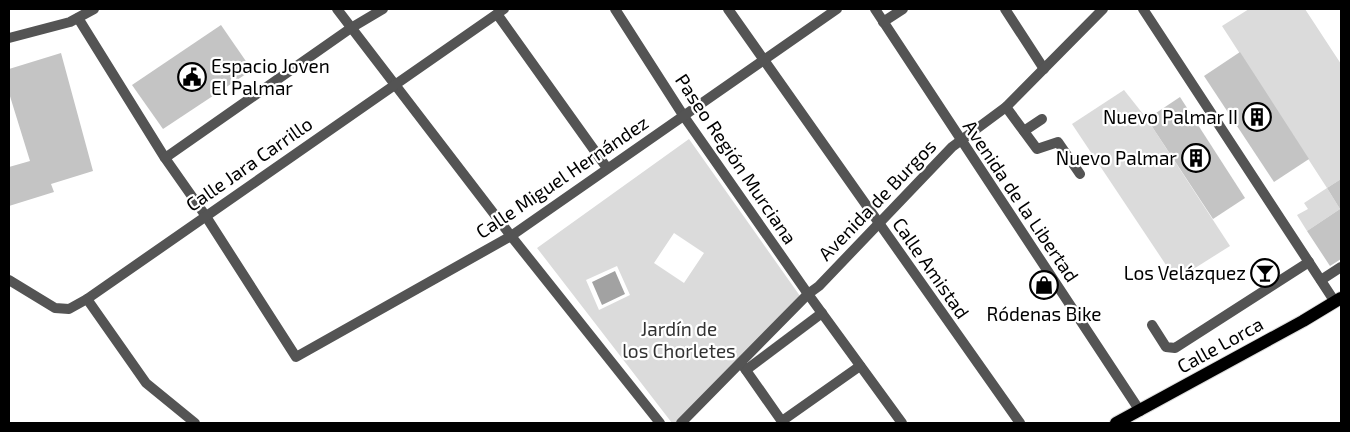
<svg xmlns="http://www.w3.org/2000/svg" width="1350" height="432" viewBox="0 0 1350 432" font-family="'Exo 2',sans-serif">
<style>
.green{fill:#dbdbdb;fill-rule:evenodd}
.water{fill:#a2a2a2}
.building{fill:#c4c4c4}
.lines{fill:none;stroke-linecap:round;stroke-linejoin:round}
.primary-casing{stroke:#dbdbdb;stroke-width:14}
.minor{stroke:#545454;stroke-width:10}
.primary{stroke:#000;stroke-width:12}
.labels{text-anchor:middle;stroke-width:4.5;stroke-linejoin:round;paint-order:stroke}
.poi-label{font-size:19px;fill:#000;stroke:#fff;text-anchor:end}
.street-label{font-size:19px;fill:#000;stroke:#fff}
.park-label{font-size:19px;fill:#323232;stroke:#fff}
</style>
<rect width="100%" height="100%" fill="#fff"/>
<g class="green">
<polygon points="1249,9 1305,9 1341,64 1341,179 1327,188 1340,209 1307,231 1297,215 1308,209 1304,203 1327,188 1222,26"/>
<polygon points="1124,90 1147,119 1230,246 1176,280 1072,124"/>
<path d="M689,139L800,296L675,423H672L537,248ZM674,233L704,253L684,283L654,263ZM617,266L630,295L599,310L586,280Z"/>
</g>
<polygon class="water" points="615,271 625,294 602,305 592,282"/>
<g class="building">
<polygon points="221,25 252,70 163,129 132,85"/>
<polygon points="1240,52 1309,159 1274,182 1204,76"/>
<polygon points="61,53 93,171 51,184 54,192 9,206 9,167 30,161 9,93 9,69"/>
<polygon points="1180,97 1245,198 1213,219 1147,119"/>
<polygon points="1341,179 1341,259 1330,266 1307,231 1340,209 1327,188"/>
</g>
<g class="lines">
<defs>
<polyline id="primary" points="1116,423 1303,321 1341,298"/>
</defs>
<use href="#primary" class="primary-casing"/>
<g class="minor">
<polyline points="337,9 511,236 660,423"/>
<polyline points="615,9 683,115 808,294 902,423"/>
<polyline points="728,9 1020,423"/>
<polyline points="875,9 1140,411"/>
<polyline points="1005,9 1044,69"/>
<polyline points="1143,9 1335,302"/>
<polyline points="497,14 607,168"/>
<polyline points="78,18 165,158 205,215 296,357 511,236 837,9"/>
<polyline points="883,22 903,9"/>
<polyline points="9,38 70,22 94,9"/>
<polyline points="1006,107 1037,149 1058,142 1080,174"/>
<polyline points="1024,131 1042,119"/>
<polyline points="165,158 351,28 383,9"/>
<polyline points="9,280 55,308 69,309 87,299 504,9"/>
<polyline points="1321,280 1341,267"/>
<polyline points="87,299 146,383 195,423"/>
<polyline points="1152,325 1166,347 1175,348 1309,262"/>
<polyline points="743,366 783,423"/>
<polyline points="746,370 822,313"/>
<polyline points="782,421 860,366"/>
<polyline points="681,423 808,294 819,286 952,147 1006,107 1103,9"/>
</g>
<use href="#primary" class="primary"/>
</g>
<defs>
<symbol id="civic-ring" viewBox="-11 -11 22 22"><circle r="9.5" fill="#fff" stroke="#000" stroke-width="1.5"/><path d="M-.6-6.5H3V-4.5H.6V-3L4-1V1h2V6H-6V1h2V-1L-.6-3ZM-1.2 2.5V6h2.4V2.5Z" fill="#000"/></symbol>
<symbol id="building-ring" viewBox="-11 -11 22 22"><circle r="9.5" fill="#fff" stroke="#000" stroke-width="1.5"/><path d="M-4-6H4V6H1V3H-1V6H-4ZM-2.5-4.3h1.7v1.8h-1.7ZM.8-4.3h1.7v1.8H.8ZM-2.5-1h1.7V.8h-1.7ZM.8-1h1.7V.8H.8Z" fill="#000"/></symbol>
<symbol id="bar-ring" viewBox="-11 -11 22 22"><circle r="9.5" fill="#fff" stroke="#000" stroke-width="1.5"/><path d="M-6-5H6L.8 .8V4.5H3.5V6h-7V4.5H-.8V.8Z" fill="#000"/></symbol>
<symbol id="shop-ring" viewBox="-11 -11 22 22"><circle r="9.5" fill="#fff" stroke="#000" stroke-width="1.5"/><path d="M-5-2.5h2.3a2.7 3.5 0 0 1 5.4 0H5L5.5 6h-11ZM-1.5-2.5h3a1.5 2.3 0 0 0-3 0Z" fill="#000"/></symbol>
</defs>
<g fill-rule="evenodd">
<use href="#civic-ring" x="176" y="61" width="32" height="32"/>
<use href="#building-ring" x="1241" y="101" width="32" height="32"/>
<use href="#building-ring" x="1180" y="142" width="32" height="32"/>
<use href="#bar-ring" x="1249" y="257" width="32" height="32"/>
<use href="#shop-ring" x="1028" y="269" width="32" height="32"/>
</g>
<g class="labels">
<g class="poi-label">
<text x="211" y="73" text-anchor="start">Espacio Joven<tspan x="211" dy="22">El Palmar</tspan></text>
<text x="1238" y="124">Nuevo Palmar II</text>
<text x="1177" y="165">Nuevo Palmar</text>
<text x="1246" y="280">Los Velázquez</text>
<text x="1044" y="321" text-anchor="middle">Ródenas Bike</text>
</g>
<g class="street-label">
<text transform="translate(736 159) rotate(56)" y="7">Paseo Región Murciana</text>
<text transform="translate(249 164) rotate(-35)" y="7">Calle Jara Carrillo</text>
<text transform="translate(562 177) rotate(-34)" y="7">Calle Miguel Hernández</text>
<text transform="translate(877 200) rotate(-46)" y="7">Avenida de Burgos</text>
<text transform="translate(1021 201) rotate(56)" y="7">Avenida de la Libertad</text>
<text transform="translate(931 268) rotate(55)" y="7">Calle Amistad</text>
<text transform="translate(1220 345) rotate(-29)" y="7">Calle Lorca</text>
</g>
<g class="park-label">
<text x="679" y="336">Jardín de<tspan x="679" dy="22">los Chorletes</tspan></text>
</g>
</g>
<rect width="1350" height="432" fill="none" stroke="#000000" stroke-width="20"/>
</svg>
